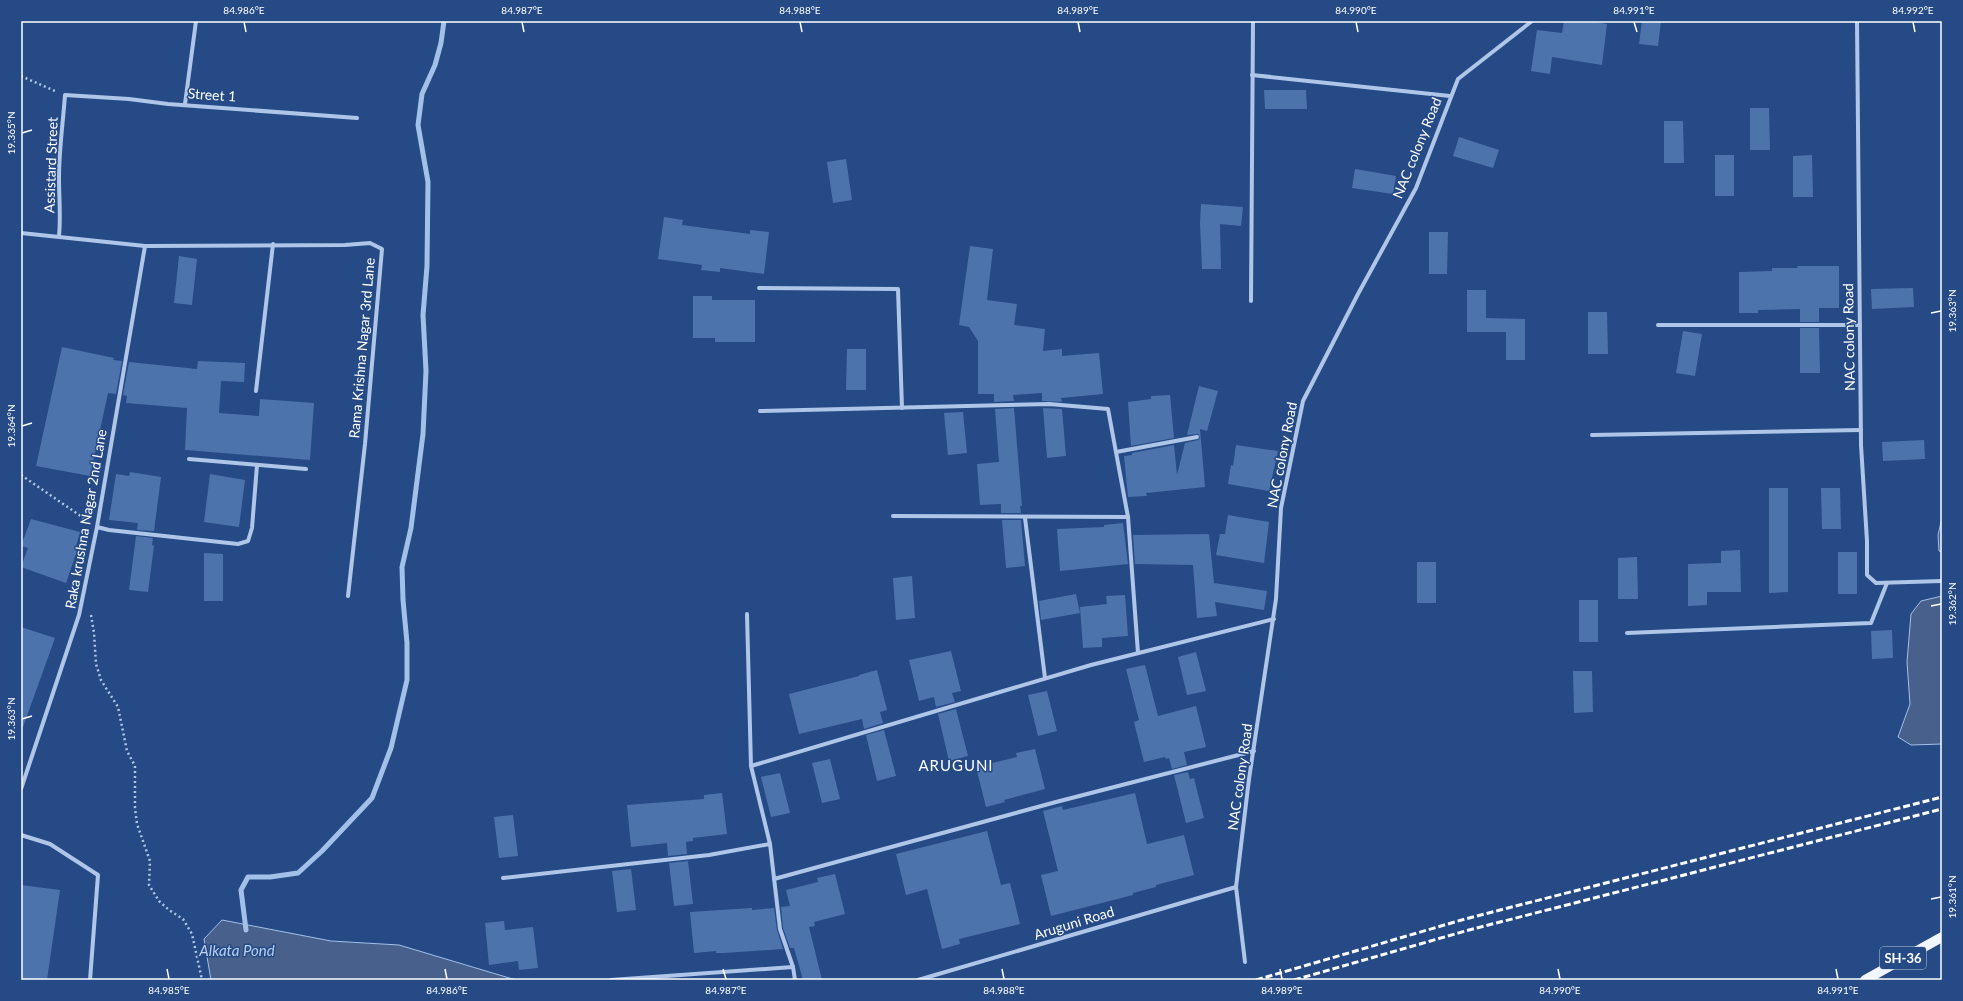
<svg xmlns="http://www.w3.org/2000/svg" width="1963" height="1001" viewBox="0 0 1963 1001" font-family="Lato,sans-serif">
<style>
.water{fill:#47618c;stroke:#a3c0e9}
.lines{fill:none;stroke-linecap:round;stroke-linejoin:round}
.stream{stroke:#a3c0e9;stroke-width:5}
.building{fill:#4d73ad}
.path{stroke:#afc6e8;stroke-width:2.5;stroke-dasharray:2 3;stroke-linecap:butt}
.street{stroke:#afc6e8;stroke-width:4}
.primary{stroke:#f1f5fe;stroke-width:10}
.rail{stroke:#fff;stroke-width:3;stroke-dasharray:7 3;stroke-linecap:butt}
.ticks{fill:none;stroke:#fff;stroke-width:1.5}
.labels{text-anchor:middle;stroke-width:3;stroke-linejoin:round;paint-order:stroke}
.shield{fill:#254a85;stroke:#bec9da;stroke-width:1}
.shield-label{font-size:13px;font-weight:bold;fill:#fff}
.street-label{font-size:14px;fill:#fff;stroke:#254a85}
.neighbourhood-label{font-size:15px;letter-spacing:1px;fill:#fff;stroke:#254a85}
.water-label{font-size:15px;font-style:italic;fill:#bad0ef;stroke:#254a85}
.neatline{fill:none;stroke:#fff;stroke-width:1.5}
.ticks-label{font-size:10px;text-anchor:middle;fill:#fff}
</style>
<rect width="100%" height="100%" fill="#254a85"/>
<g class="water">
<polygon points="1942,518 1942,552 1939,551 1938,535"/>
<polygon points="1942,596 1942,744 1911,745 1898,737 1910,704 1907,662 1911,614 1921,601"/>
<polygon points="222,920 331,941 399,945 516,980 211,980 204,939"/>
</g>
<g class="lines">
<polyline class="stream" points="246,930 241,890 248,877 270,877 298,873 322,851 372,798 391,748 407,680 407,643 403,600 402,567 411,528 423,434 426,371 423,315 427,266 428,182 418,125 422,94 435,65 441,43 444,21"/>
</g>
<g class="building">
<polygon points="1564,21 1590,21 1607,24 1602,65 1552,57 1550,74 1531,71 1537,30 1562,33"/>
<polygon points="1642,21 1661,21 1658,46 1639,44"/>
<polygon points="1264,90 1306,90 1307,109 1265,109"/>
<polygon points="1750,108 1769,108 1770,150 1750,150"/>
<polygon points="1664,121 1683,121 1684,163 1664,163"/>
<polygon points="1459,137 1499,150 1493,168 1453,156"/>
<rect x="1715" y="155" width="19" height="41"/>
<polygon points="1812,155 1813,197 1793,197 1793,156"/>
<polygon points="846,159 852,200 833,203 827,162"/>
<polygon points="1355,169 1396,176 1393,194 1352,188"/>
<polygon points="1201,204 1243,207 1241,226 1220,224 1221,269 1202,269 1200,223"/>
<polygon points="664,217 683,220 682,225 750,234 750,230 769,232 764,274 720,268 720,272 701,270 702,265 658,259"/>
<polygon points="1429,232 1448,232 1447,274 1429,274"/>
<polygon points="970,246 993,249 987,300 1017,304 1014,325 1045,329 1043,351 1062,349 1062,356 1099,353 1103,394 1061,398 1062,402 1042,401 1042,393 1013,395 1014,401 994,402 994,394 978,394 978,341 969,327 959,325"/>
<polygon points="179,256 197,259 192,305 174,303"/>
<polygon points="1797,266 1839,266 1839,308 1819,308 1819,322 1800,322 1800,309 1758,310 1758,313 1739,313 1739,272 1772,271 1772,268 1798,268"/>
<polygon points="1913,288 1914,307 1872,309 1871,289"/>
<polygon points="1467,290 1486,290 1486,318 1525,319 1525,360 1506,360 1506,332 1467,332"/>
<polygon points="693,296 712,296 712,300 755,300 755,342 715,342 715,338 693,338"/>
<polygon points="1588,312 1607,312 1608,354 1588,354"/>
<polygon points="1800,328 1819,328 1820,373 1800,373"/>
<polygon points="1683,331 1702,334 1695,376 1676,373"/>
<polygon points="62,347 114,358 113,360 122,361 116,394 108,393 90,476 36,466"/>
<polygon points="847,349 866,349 866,390 846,390"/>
<polygon points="198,361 245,363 244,382 221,381 219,413 259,416 260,399 314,403 310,460 185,450 187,408 126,403 127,396 123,395 129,362 197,369"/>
<polygon points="1199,386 1218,391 1207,431 1200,429 1205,487 1146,493 1147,496 1128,497 1124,456 1132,455 1132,453 1174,445 1177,475 1185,443 1198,440 1200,438 1198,434 1187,435"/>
<polygon points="1170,395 1174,438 1131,446 1128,402 1151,399 1151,396"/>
<polygon points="1014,408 1022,506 1020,506 1021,513 1001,513 1001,504 980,505 977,464 999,462 995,409"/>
<polygon points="1043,408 1062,409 1066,456 1047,458"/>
<polygon points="963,412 967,453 948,455 944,413"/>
<polygon points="1924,440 1925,459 1883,461 1882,442"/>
<polygon points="1236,445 1278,451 1269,491 1228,484 1231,465 1233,466"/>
<polygon points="130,472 161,477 154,531 137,530 138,523 109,520 116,474 129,476"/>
<polygon points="210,474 245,480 239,527 204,522"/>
<polygon points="1769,488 1788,488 1788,592 1769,593"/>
<polygon points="1821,488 1840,488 1841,529 1822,529"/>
<polygon points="1228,515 1269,522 1264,563 1216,555 1220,534 1225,534"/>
<polygon points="31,519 80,532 75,550 77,551 66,583 21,567 28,548 21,546"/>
<polygon points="1002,520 1021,520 1025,566 1006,568"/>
<polygon points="1123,523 1128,564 1060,571 1057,529 1104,527 1104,525"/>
<polygon points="1209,534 1214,583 1267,591 1264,610 1215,602 1217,616 1197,618 1193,565 1135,564 1133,535"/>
<polygon points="136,536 153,538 152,545 154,546 148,592 129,590"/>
<polygon points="1740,550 1741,592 1707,592 1707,605 1688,606 1688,564 1721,563 1721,551"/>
<rect x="1838" y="552" width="19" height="42"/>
<polygon points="204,553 223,554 223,601 204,601"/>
<polygon points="1637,557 1638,599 1618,599 1618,558"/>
<rect x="1417" y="562" width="19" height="41"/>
<polygon points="912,576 915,618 896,620 893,578"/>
<polygon points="1076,594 1080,613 1041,620 1039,601"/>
<polygon points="1125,595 1128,636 1102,638 1102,647 1083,648 1080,607 1107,604 1106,596"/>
<rect x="1579" y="600" width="19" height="42"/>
<polygon points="21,627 55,638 23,727 21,727"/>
<polygon points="1892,630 1893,658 1872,659 1871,631"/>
<polygon points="951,651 961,691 952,693 955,702 936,707 934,697 919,701 909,660"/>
<polygon points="1196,652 1206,691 1187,695 1178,657"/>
<polygon points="1145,665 1158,716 1196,706 1206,747 1184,752 1187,765 1172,769 1169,758 1166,759 1165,757 1144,762 1134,722 1139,720 1126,669"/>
<polygon points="877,670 887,710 880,712 883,723 864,729 862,719 799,734 789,694 859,676 859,675"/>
<polygon points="1573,671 1592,671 1593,712 1574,713"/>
<polygon points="1047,691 1057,731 1038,736 1028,695"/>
<polygon points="956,709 968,756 949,761 938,714"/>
<polygon points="884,730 896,776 877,781 866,735"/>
<polygon points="1035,749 1045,789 1004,800 1005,802 986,807 976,767 1017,757 1016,753"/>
<polygon points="830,759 840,799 822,803 812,763"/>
<polygon points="1188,772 1190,779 1194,778 1204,818 1186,823 1174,775"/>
<polygon points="780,773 790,813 771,817 761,777"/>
<polygon points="722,793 727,834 693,838 693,841 686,842 687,854 668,856 667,843 631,847 627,805 704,799 704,795"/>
<polygon points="1135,793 1147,844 1184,835 1194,875 1156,885 1156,887 1133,893 1133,895 1051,916 1041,875 1058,871 1043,811 1062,806 1063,810"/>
<polygon points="513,815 518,856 499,858 494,817"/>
<polygon points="987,831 1001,885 1010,883 1020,924 959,939 960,944 942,949 927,889 906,895 896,854"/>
<polygon points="688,861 693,904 674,906 669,863"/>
<polygon points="631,869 636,910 617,912 612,871"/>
<polygon points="835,874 845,914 814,922 815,926 809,927 822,980 803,980 794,948 790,948 783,928 781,907 790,906 786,890 818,882 817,878"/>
<polygon points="21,885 60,890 47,980 21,980"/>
<polygon points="752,908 752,910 774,908 777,930 783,949 724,953 716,953 716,951 694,953 690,912"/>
<polygon points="504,921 505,930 533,927 538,968 519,970 518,961 489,965 485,923"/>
</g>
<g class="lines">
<g class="path">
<polyline points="21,76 55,91"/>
<polyline points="21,475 88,521"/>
<polyline points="91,615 94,633 96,664 101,680 118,707 127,751 135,766 135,808 137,824 150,861 149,885 159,901 169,910 183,919 192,934 202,980"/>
</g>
<g class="street">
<polyline points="1857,21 1861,445 1867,541 1867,575 1876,583 1942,581"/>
<polyline points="1252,75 1450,96"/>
<polyline points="185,104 196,21"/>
<polyline points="21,233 145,246 345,245 370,243 382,249 365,444 348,596"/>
<path d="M59,236C61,216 59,198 59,178C59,150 63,123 65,95L129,99L168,104L357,118"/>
<polyline points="759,288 898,289 902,408"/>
<polyline points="1251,301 1253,21"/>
<polyline points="1658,325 1860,325"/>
<polyline points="256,391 273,244"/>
<polyline points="760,411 1049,404 1108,409 1128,517 1138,653"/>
<polyline points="1592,435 1861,430"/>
<polyline points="1116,452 1197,437"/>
<polyline points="189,459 306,469"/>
<polyline points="893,516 1128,517"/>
<polyline points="1025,518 1045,678"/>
<polyline points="97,527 109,530 238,544 248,541 252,528 257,465"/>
<polyline points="747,614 751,766 770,844 780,929 793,967 795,980"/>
<polyline points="1627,633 1871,623 1887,583"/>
<polyline points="751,766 1091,665 1274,619"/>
<polyline points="21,789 79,615 97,527 145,246"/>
<polyline points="21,835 50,844 98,875 90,980"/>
<polyline points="503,878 709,855 770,844"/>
<polyline points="774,879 1056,802 1254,751"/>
<polyline points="1245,962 1236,887 1249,779 1276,599 1281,508 1303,401 1358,294 1416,188 1458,79 1532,21"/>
<polyline points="611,980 793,967"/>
<polyline points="918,980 1236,887"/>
</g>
<polyline class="primary" points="1865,980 1942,937"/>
<g class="rail">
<polyline points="1256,980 1465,919 1942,797"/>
<polyline points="1294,980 1469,930 1942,809"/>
</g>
</g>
<path class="ticks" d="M244,22L246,32M522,22L524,32M800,22L802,32M1078,22L1080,32M1356,22L1358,32M1634,22L1637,32M1913,22L1915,32M22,133L32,130M1931,313L1941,311M22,426L32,423M1931,606L1941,604M22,719L32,716M1931,899L1941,897M167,969L169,979M445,969L447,979M723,969L726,979M1002,969L1004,979M1280,969L1282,979M1558,969L1560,979M1836,969L1838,979"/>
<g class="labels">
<rect class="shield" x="1880" y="947" width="46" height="22" rx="3"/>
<g class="shield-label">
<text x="1903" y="963">SH-36</text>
</g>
<g class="street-label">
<text transform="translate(212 95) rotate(4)" y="5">Street 1</text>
<text transform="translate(1417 148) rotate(-68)" y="5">NAC colony Road</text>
<text transform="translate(51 165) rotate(-88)" y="5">Assistard Street</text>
<text transform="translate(1849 337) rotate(-91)" y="5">NAC colony Road</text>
<text transform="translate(362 348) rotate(-85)" y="5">Rama Krishna Nagar 3rd Lane</text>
<text transform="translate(1282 455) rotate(-79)" y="5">NAC colony Road</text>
<text transform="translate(86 519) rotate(-80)" y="5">Raka krushna Nagar 2nd Lane</text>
<text transform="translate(1240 777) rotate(-82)" y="5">NAC colony Road</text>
<text transform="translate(1074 923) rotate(-17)" y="5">Aruguni Road</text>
</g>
<g class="neighbourhood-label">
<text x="956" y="771">ARUGUNI</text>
</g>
<g class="water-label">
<text x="237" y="956">Alkata Pond</text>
</g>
</g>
<rect width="1963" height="1001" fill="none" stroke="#254a85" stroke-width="44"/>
<rect x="22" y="22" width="1919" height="957" class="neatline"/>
<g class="ticks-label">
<text x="244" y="14">84.986°E</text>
<text x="522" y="14">84.987°E</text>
<text x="800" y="14">84.988°E</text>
<text x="1078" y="14">84.989°E</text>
<text x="1356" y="14">84.990°E</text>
<text x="1634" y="14">84.991°E</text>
<text x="1913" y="14">84.992°E</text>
<text transform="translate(11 133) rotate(-90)" y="4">19.365°N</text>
<text transform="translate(1952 311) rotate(-90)" y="4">19.363°N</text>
<text transform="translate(11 426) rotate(-90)" y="4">19.364°N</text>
<text transform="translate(1952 604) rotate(-90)" y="4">19.362°N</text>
<text transform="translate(11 719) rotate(-90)" y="4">19.363°N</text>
<text transform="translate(1952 897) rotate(-90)" y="4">19.361°N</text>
<text x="169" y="994">84.985°E</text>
<text x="447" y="994">84.986°E</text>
<text x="726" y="994">84.987°E</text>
<text x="1004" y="994">84.988°E</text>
<text x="1282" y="994">84.989°E</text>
<text x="1560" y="994">84.990°E</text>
<text x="1838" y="994">84.991°E</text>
</g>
</svg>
